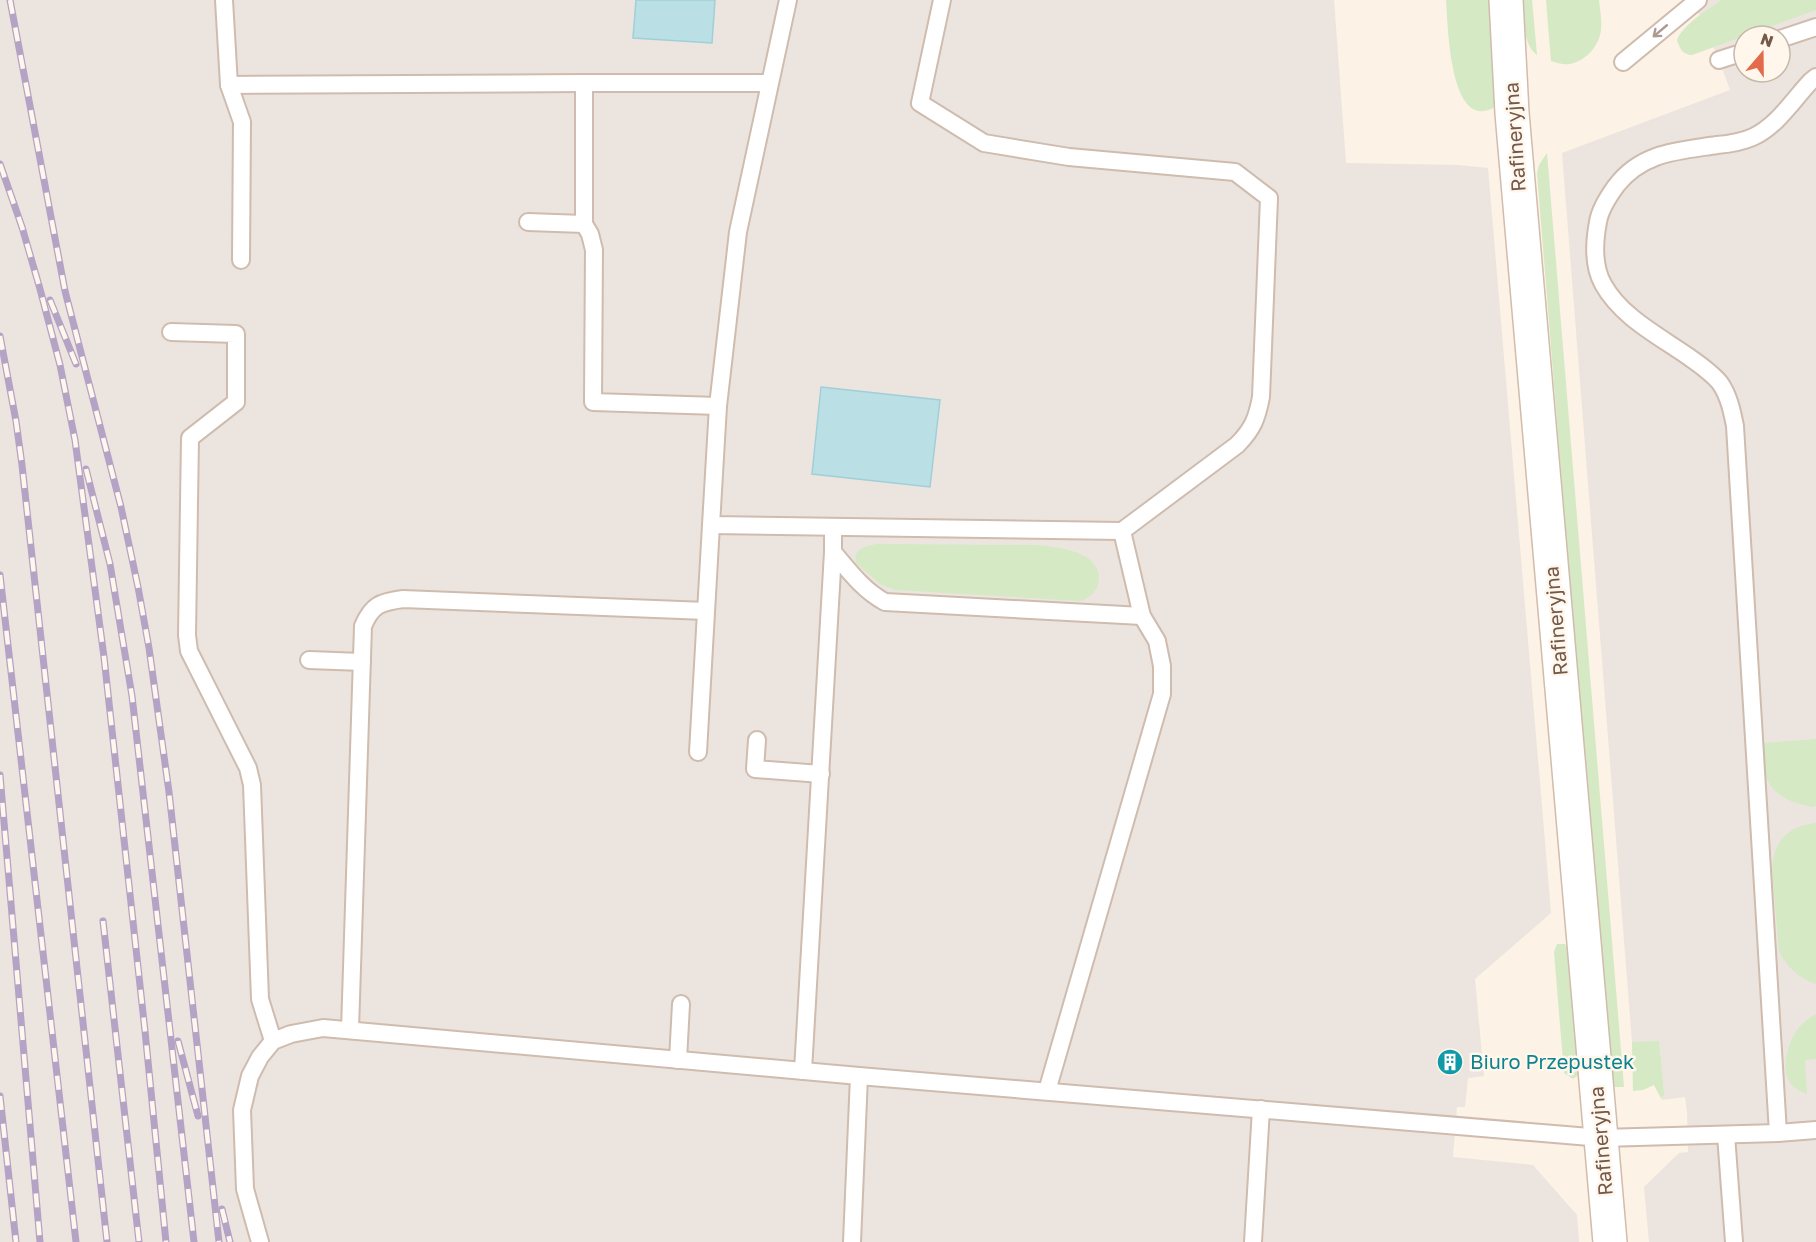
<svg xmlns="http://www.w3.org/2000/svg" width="1816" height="1242" viewBox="0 0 1816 1242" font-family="'Golos Text',sans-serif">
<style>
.industrial{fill:#ece5df;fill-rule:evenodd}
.green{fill:#d4e9c4}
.water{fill:#bae0e5;stroke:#a0cfd7;stroke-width:1.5}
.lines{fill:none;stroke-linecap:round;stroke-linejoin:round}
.lane-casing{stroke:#cfbcae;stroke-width:20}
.secondary-casing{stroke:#d2bcac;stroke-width:36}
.lane{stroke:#fff;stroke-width:16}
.secondary{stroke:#fff;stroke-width:33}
.rail-casing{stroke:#b5a3c5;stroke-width:7}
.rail{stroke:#fff7eb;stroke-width:4.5;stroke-dasharray:14;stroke-linecap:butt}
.oneway{stroke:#ac9b93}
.labels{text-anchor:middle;stroke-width:5;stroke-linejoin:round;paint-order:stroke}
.street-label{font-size:20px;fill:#74584b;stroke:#fff7eb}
.culture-label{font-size:20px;fill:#0d838f;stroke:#fff7eb;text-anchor:start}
</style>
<rect width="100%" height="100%" fill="#fcf2e5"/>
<g class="industrial">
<polygon points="0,0 1334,0 1346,163 1458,165 1488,168 1551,913 1475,979 1484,1076 1468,1078 1465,1107 1457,1107 1453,1157 1533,1165 1577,1215 1579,1242 0,1242"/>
<path d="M1693,0H1816V1242H1649L1644,1187L1679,1153L1688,1152L1687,1112L1685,1097L1662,1100L1632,1042L1562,153L1730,90L1719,60ZM1744,36H1780V72H1744Z"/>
</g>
<g class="green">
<path d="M1446,0H1489L1498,105C1449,139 1448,23 1446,0Z"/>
<path d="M1523,0H1532L1537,55C1522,44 1524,17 1523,0Z"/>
<path d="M1546,0H1599C1600,10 1602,20 1601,29C1600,45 1586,61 1570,64C1564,65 1557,63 1551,61Z"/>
<path d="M1721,0H1816V10L1692,55C1681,54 1680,48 1677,40C1683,24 1708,10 1721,0Z"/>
<polygon points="1547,153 1624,1087 1615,1087 1612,1085 1610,1078 1537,173 1539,165"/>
<path d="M876,544L1037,545C1058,547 1106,552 1098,584C1096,592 1089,598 1081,601L895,590L880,584L856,563C853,549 864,547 876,544Z"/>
<path d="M1816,739V806L1813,807C1793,804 1770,795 1765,773C1763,763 1764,753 1763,743Z"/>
<path d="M1816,823V984C1799,979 1786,966 1779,951L1772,870C1773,841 1788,826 1816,823Z"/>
<polygon points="1557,944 1565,944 1569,951 1578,1075 1573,1079 1564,1073 1554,952"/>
<path d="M1816,1014V1059L1805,1060L1807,1094C1802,1092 1795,1089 1791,1084C1779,1069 1789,1038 1801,1025C1805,1021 1811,1017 1816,1014Z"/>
<polygon points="1659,1041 1664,1095 1661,1098 1654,1085 1643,1090 1633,1091 1632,1042"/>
</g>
<g class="water">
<polygon points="636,0 715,0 712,43 633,38"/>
<polygon points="821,387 940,400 930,487 812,474"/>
</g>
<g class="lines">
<defs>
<g id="lane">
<polyline points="224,0 229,85 242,122 241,260"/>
<polyline points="788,0 738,232 718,406 711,525 1122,531"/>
<path d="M942,0L920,103L984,143L1069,157L1235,172L1269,198L1261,397C1257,418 1253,429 1237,445L1122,531L1142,616L1157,641L1162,666V694L1047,1091"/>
<polyline points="1780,39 1816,27"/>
<polyline points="1719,60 1744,52"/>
<polyline points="1623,62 1698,0"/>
<polyline points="229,85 584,83"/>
<polyline points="528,222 584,224"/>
<polyline points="171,332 236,334 236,402 190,438 187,635 189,651 248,768 252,785 260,999 273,1041"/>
<polyline points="718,406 593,402 594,250 590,234 584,224 584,83 769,83"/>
<path d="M833,527V552C849,571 863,590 885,602L1142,616"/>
<polyline points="309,660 362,662"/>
<polyline points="757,740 755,769 821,774"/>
<polyline points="698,752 711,525"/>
<path d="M350,1030L363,626C372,605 380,602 403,599L706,611"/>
<polyline points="678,1060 681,1004"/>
<polyline points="803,1071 833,552"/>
<path d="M1778,1133L1735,426C1732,411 1729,396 1720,383C1712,373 1699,364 1689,357C1659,336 1621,317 1603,284C1593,266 1594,243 1598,222C1600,209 1608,197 1616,186C1642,152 1678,151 1717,145C1729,144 1742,142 1753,137C1777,126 1793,100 1811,81L1816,77"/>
<polyline points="1726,1135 1734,1242"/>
<polyline points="260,1242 245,1189 242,1110 250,1076 260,1057 273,1041 291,1034 323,1028 859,1076 1602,1138 1778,1133 1816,1130"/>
<polyline points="852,1242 859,1076"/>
<polyline points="1253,1242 1261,1109"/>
</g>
<polyline id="secondary" points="1506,0 1512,113 1610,1242"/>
</defs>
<use href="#lane" class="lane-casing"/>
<use href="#secondary" class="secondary-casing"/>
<use href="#lane" class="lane"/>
<use href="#secondary" class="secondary"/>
<defs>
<g id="rail">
<polyline points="10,0 65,291 121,507 138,587 149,648 169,792 219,1242"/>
<polyline points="0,164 22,227 40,289 60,365 75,440 104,657 145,1031 166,1242"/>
<polyline points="50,300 76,364"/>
<polyline points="0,336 16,421 22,465 107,1242"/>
<polyline points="86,469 110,564 132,696 194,1242"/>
<polyline points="0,575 76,1242"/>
<polyline points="0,775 40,1242"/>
<polyline points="103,921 139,1242"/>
<polyline points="178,1041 198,1116"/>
<polyline points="0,1096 16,1242"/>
<polyline points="222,1209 230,1242"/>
</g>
</defs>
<use href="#rail" class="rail-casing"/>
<use href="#rail" class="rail"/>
</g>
<defs><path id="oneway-shaft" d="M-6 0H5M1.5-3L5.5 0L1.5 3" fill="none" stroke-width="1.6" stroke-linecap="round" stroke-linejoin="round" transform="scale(1.5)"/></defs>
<use class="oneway" href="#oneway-shaft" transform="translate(1660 31) rotate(140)"/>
<defs>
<symbol id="building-disc" viewBox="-11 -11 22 22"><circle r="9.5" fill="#0f9aa8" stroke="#fff7eb"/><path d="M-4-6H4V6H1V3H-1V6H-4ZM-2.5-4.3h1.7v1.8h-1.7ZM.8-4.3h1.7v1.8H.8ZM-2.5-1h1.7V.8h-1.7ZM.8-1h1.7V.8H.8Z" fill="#fff"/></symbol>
</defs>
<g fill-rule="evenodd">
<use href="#building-disc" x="1435" y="1047" width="30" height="30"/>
</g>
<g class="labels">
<g class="street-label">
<text transform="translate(1515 137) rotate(-94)" y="7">Rafineryjna</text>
<text transform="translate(1556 621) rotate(-95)" y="7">Rafineryjna</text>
<text transform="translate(1601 1141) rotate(-95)" y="7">Rafineryjna</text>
</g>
<g class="culture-label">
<text x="1470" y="1069">Biuro Przepustek</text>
</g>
</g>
<g transform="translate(1762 54) rotate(20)"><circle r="28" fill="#fff7eb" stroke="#c7b7ab" stroke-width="1.5"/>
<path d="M0-4.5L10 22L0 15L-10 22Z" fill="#e36b4c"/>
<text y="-9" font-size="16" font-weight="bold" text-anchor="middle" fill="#74584b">N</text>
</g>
</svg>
